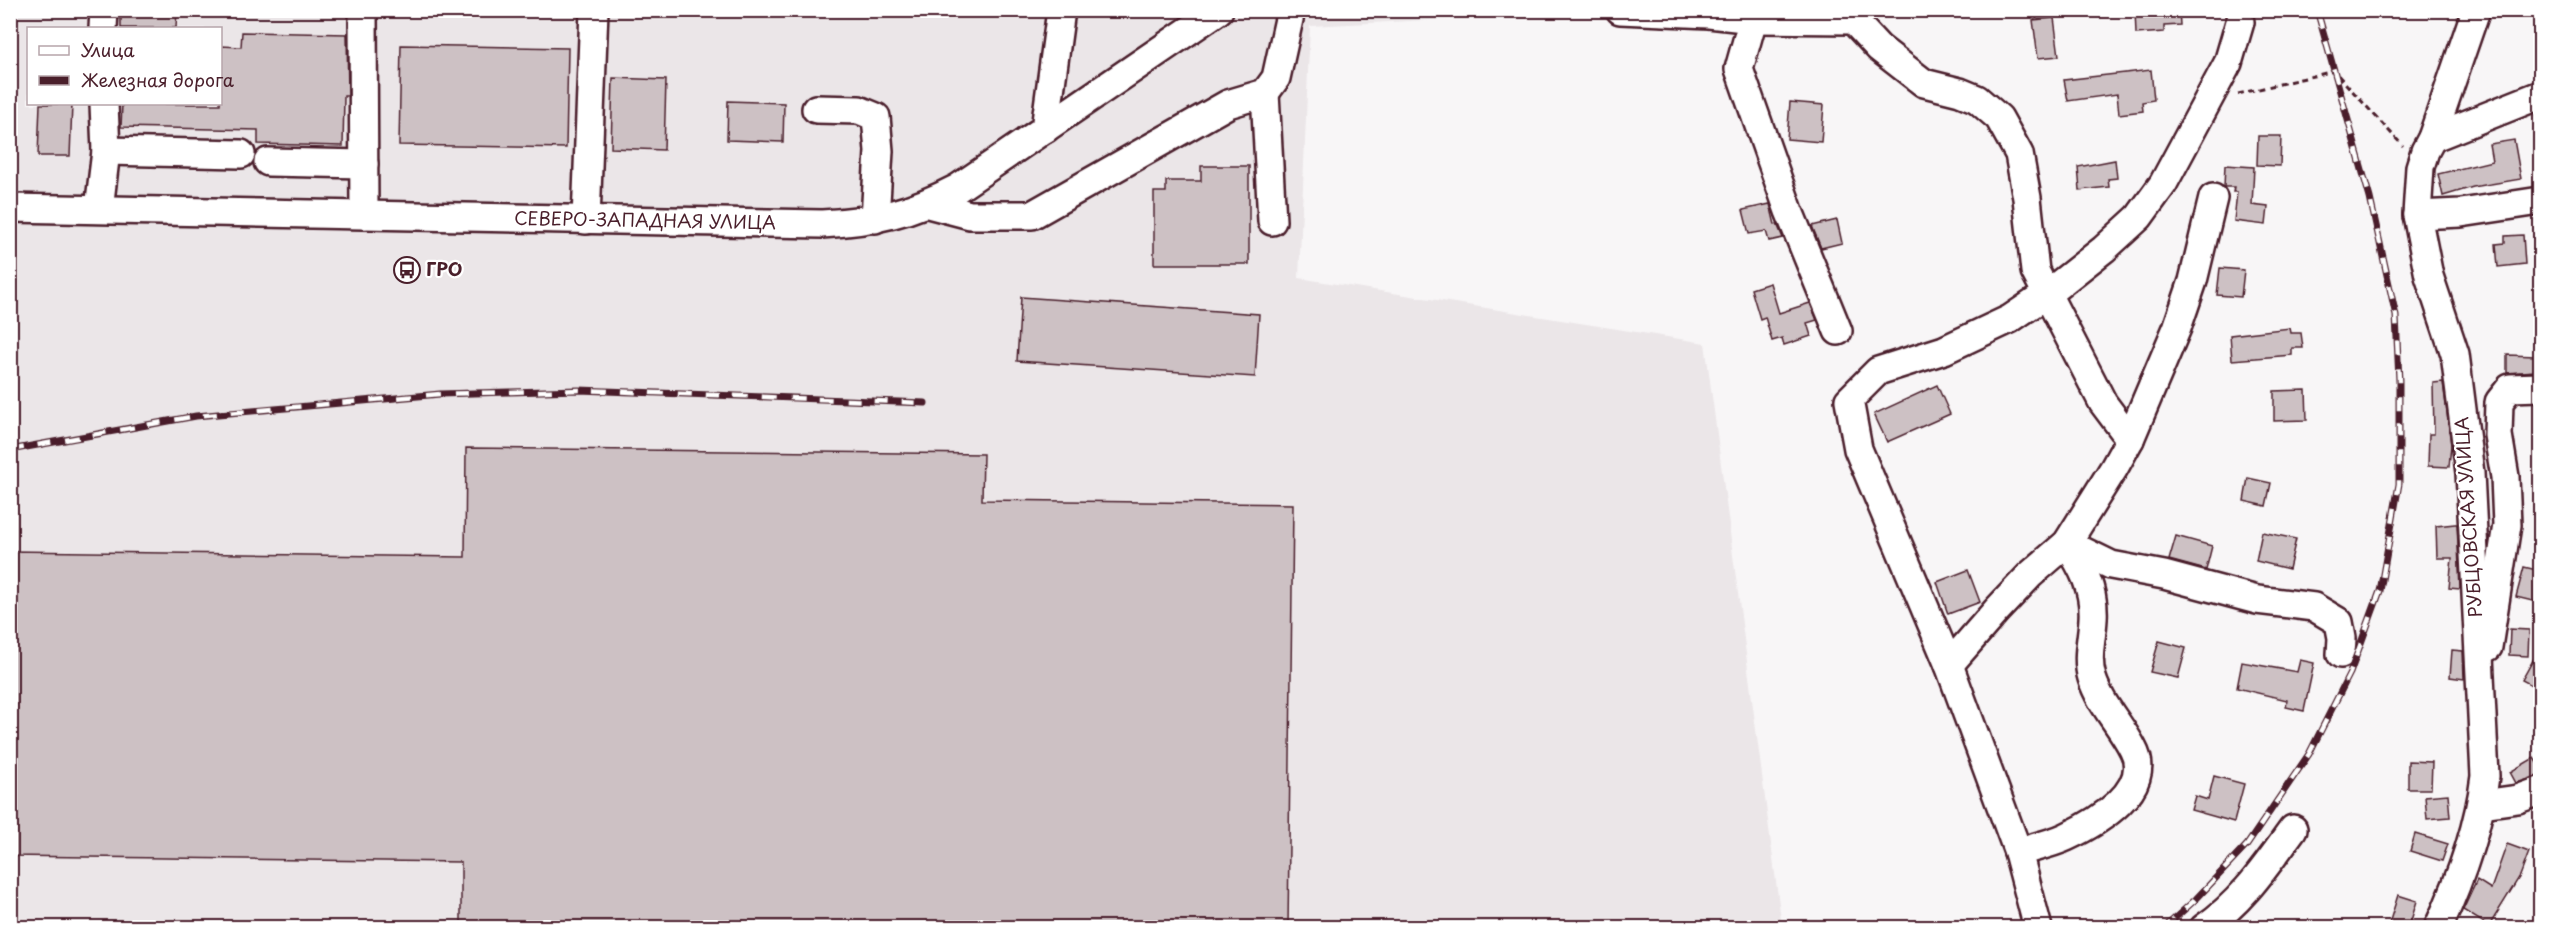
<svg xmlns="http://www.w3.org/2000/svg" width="2551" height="938" viewBox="0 0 2551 938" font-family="'Playpen Sans',sans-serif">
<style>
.built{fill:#ebe6e8;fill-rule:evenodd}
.building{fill:#cdc1c4;stroke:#4a1f2b;stroke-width:1.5}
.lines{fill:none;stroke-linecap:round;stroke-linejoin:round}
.minor-casing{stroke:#4a1f2b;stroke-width:32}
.path{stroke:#4a1f2b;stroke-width:3;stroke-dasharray:6 4.5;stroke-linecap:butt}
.minor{stroke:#fff;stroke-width:27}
.rail-casing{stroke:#4a1f2b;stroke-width:7}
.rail{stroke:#fff;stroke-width:4.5;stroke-dasharray:14;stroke-linecap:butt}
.labels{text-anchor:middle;stroke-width:4.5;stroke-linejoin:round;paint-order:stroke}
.street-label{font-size:18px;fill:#4a1f2b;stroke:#fff}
.poi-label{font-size:18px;font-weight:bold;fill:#4a1f2b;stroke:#fff;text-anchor:start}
</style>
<rect width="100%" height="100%" fill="#f8f6f7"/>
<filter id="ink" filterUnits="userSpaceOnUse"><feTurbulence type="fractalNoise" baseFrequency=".0167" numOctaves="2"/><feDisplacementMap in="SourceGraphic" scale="12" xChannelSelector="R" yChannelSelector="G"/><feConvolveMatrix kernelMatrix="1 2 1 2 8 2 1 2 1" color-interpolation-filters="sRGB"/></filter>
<g filter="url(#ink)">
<path class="built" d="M10,11H1606L1310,26L1299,278L1705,343L1782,927H11ZM28,28H220V104H28Z"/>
<g class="building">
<polygon points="121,10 177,10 176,28 121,28"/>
<polygon points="2135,10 2179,10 2180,25 2164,26 2164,32 2136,34"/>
<polygon points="2054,18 2059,56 2038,58 2033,20"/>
<polygon points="242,32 347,34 348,96 344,96 343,146 258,144 258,130 121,127 122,104 220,104 221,46 241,47"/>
<polygon points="401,45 568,48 566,148 399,145"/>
<polygon points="2151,70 2154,100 2142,102 2143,111 2119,114 2117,94 2068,101 2064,80"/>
<polygon points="613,78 666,80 664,150 611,148"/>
<polygon points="728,101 784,103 783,142 727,140"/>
<polygon points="1790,102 1824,105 1821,142 1787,139"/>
<polygon points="40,104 72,104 70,156 38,156"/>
<polygon points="2258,136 2281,136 2280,166 2257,165"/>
<polygon points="2514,140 2521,179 2473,187 2443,196 2438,174 2492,161 2489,144"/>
<polygon points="2115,160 2117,178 2108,179 2109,187 2080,190 2078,167"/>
<polygon points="2225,165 2254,167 2252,205 2268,207 2266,225 2234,221 2237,192 2233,192 2234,187 2224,187"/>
<polygon points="1201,166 1249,166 1249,264 1154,264 1154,192 1166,192 1166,181 1201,181"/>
<polygon points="1770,204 1775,225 1777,224 1783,238 1769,241 1766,231 1749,234 1743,210"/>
<polygon points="1837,220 1842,243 1821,248 1812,226"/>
<polygon points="2523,235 2525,264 2498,267 2496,244 2505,243 2505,236"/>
<polygon points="2220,268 2244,270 2241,297 2217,295"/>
<polygon points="1770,283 1779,313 1810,303 1817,320 1807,323 1811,336 1784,345 1782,338 1772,341 1765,317 1760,319 1751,289"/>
<polygon points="1021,297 1259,314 1255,377 1017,361"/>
<polygon points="2290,328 2291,333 2301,333 2303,348 2292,348 2292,355 2232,360 2230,335"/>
<polygon points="2507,355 2536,356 2535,371 2507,373"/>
<polygon points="2443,382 2451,445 2449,467 2428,466 2429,434 2434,434 2433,383"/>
<polygon points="1937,385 1950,414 1887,442 1874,414"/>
<polygon points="2306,390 2307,420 2274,421 2274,391"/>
<polygon points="466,448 983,454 982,500 1293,504 1288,927 461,927 461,862 10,856 10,551 465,557"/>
<polygon points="2248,478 2271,483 2266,506 2244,501"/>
<polygon points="2455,524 2457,524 2460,589 2449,588 2452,558 2437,558 2436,526"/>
<polygon points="2262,532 2296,539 2289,569 2256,561"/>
<polygon points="2176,536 2212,546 2206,570 2169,560"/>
<polygon points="2524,567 2541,571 2541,603 2516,597"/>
<polygon points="1968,570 1980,602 1948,614 1937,582"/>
<polygon points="2510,629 2529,630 2528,656 2509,655"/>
<polygon points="2159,641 2186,648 2178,678 2150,672"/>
<polygon points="2541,646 2541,690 2522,680"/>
<polygon points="2452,650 2463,651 2464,679 2450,677"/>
<polygon points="2300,660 2314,663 2304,711 2286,707 2287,700 2237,688 2242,662 2297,672"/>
<polygon points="2534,758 2541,769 2541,776 2516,783 2510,772"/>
<polygon points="2408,761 2432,762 2431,789 2408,789"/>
<polygon points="2214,776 2244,784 2234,822 2191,810 2195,796 2208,800"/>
<polygon points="2448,794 2450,817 2427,819 2425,796"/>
<polygon points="2415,834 2448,844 2442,861 2410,851"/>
<polygon points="2507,844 2529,852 2520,876 2489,926 2463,910 2477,880 2491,889"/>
<polygon points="2398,895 2417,901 2409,927 2388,927"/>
</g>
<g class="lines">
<defs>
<g id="minor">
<polyline points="363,10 364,215"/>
<polyline points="1620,10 1709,14 1753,19 1853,20 1879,48 1924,83 1960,92 1977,99 1999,118 2019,154 2027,198 2035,271 2047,294 2010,319 1944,350 1878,371 1849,400 1858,449 1949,665 2018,852 2038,928"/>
<polyline points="1753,19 1739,69 1789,211 1838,331"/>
<polyline points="103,28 104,10"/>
<polyline points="1265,93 1272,221"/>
<polyline points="816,109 859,110 876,117 879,151 875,219"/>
<polyline points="1045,129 1061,10"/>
<polyline points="2432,138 2540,95"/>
<polyline points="106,151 241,154"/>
<polyline points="268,162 364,164"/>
<polyline points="928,204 970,215 1032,215 1228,104 1265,93 1276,78 1291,10"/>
<path d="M10,208L822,224C876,221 910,213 958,188L1219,10"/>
<polyline points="99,209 106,151 104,104"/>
<polyline points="2417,215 2461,213 2540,201"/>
<polyline points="586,220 594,10"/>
<polyline points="2130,439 2103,403 2047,294 2104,249 2139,217 2163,184 2228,63 2240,22"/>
<polyline points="2068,544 2111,565 2164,575 2257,600 2314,607 2339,622 2342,638 2341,654"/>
<polyline points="2488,647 2507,525 2505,477 2498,435 2499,402 2510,388 2540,387"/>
<polyline points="1949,665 1996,611 2030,575 2067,543 2114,468 2130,439 2177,328 2193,281 2213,198"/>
<polyline points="2482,804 2518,799 2540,791"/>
<path d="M2018,852C2034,847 2051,844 2066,837C2096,823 2155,789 2133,749C2121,725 2100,704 2092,678C2086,658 2092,639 2093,619C2095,589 2082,567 2067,543"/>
<path d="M2204,928C2243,901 2265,867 2293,829"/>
<path d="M2438,928C2460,880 2479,827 2485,776L2470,473L2455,354L2429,276L2417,215L2420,167L2425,151L2432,138L2476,10"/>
</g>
</defs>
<use href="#minor" class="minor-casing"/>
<polyline class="path" points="2238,94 2334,71 2403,146"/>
<use href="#minor" class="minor"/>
<defs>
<g id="rail">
<polyline points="10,450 196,416 440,394 579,390 925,403"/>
<polyline points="2164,928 2196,899 2247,845 2309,754 2350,673 2380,591 2399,484 2399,381 2396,316 2370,198 2317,10"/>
</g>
</defs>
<use href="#rail" class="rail-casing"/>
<use href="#rail" class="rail"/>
</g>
</g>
<defs>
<symbol id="bus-ring" viewBox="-11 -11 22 22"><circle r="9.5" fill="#fff" stroke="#4a1f2b" stroke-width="1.5"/><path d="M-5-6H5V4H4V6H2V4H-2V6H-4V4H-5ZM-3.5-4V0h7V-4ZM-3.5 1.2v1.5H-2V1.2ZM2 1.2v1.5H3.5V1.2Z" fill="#4a1f2b"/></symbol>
</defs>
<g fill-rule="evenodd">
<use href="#bus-ring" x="392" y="255" width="30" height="30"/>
</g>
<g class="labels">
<g class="street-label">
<text transform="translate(645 221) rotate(1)" y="6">СЕВЕРО-ЗАПАДНАЯ УЛИЦА</text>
<text transform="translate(2469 517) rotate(-94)" y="6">РУБЦОВСКАЯ УЛИЦА</text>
</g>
<g class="poi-label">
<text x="426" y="276">ГРО</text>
</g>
</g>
<rect width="2551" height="938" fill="none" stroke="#fff" stroke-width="36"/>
<rect x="18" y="18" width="2515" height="902" fill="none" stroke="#4a1f2b" stroke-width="2" filter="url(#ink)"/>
<rect x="27" y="27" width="195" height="78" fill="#ffffff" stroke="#b7a5aa" stroke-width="1.5"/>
<rect x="39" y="46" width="30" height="9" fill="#ffffff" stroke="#b7a5aa" stroke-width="1.5"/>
<text x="81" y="57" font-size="18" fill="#4a1f2b">Улица</text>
<rect x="39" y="76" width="30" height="9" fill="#4a1f2b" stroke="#b7a5aa" stroke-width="1.5"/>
<text x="81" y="87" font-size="18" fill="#4a1f2b">Железная дорога</text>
</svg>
